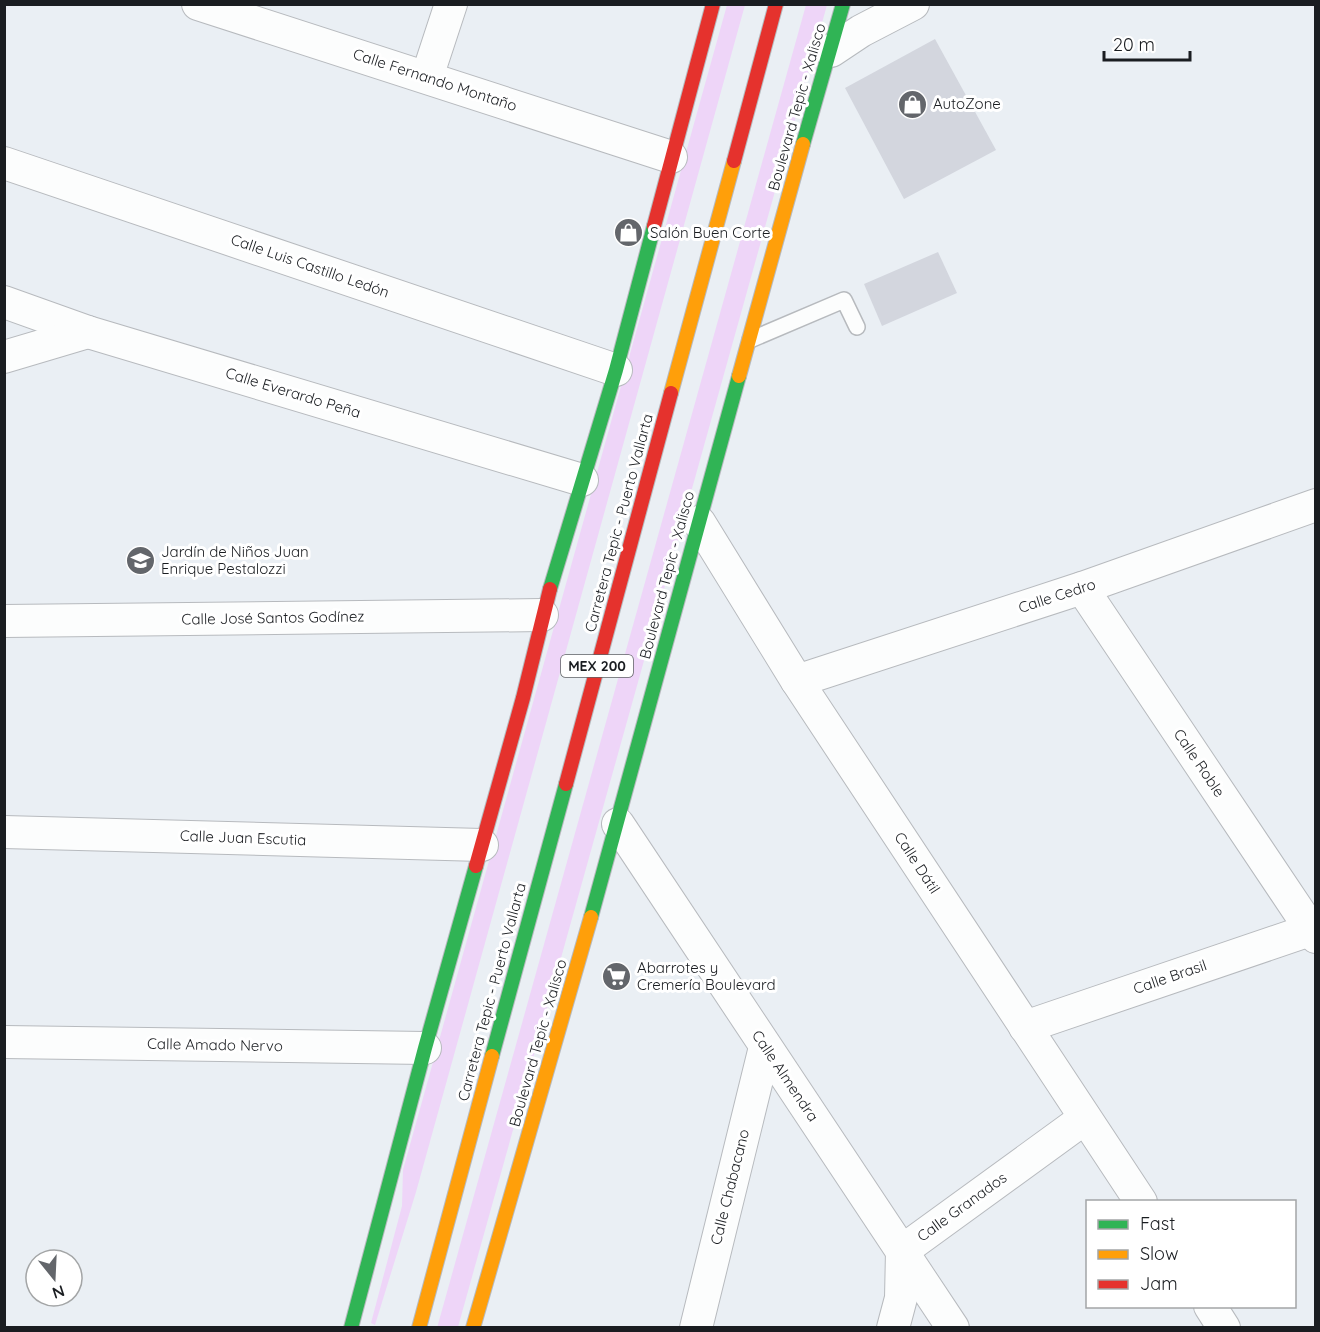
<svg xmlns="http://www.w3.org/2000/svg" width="1320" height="1332" viewBox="0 0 1320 1332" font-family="Quicksand,sans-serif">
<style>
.green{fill:#eed5f8}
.building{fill:#d3d6de}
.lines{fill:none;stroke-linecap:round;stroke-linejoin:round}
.lane-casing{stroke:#b7babe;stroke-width:18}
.street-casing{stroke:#b7babe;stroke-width:34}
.fast-casing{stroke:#b7babe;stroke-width:16}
.slow-casing{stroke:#b7babe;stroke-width:16}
.jam-casing{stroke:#b7babe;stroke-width:16}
.lane{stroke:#fcfdfd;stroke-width:15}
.street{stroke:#fcfdfd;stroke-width:32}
.fast{stroke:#30b455;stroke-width:14}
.slow{stroke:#ff9f0a;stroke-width:14}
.jam{stroke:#e5322d;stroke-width:14}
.labels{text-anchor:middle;stroke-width:6;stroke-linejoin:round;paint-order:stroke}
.shield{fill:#fff;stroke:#5f6164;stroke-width:1.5}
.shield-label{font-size:14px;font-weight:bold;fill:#1a1d21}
.street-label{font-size:15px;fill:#1a1d21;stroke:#fff}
.poi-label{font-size:15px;fill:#1a1d21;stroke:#fff;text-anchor:start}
</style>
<rect width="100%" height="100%" fill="#eaeff4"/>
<g class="green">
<polygon points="727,5 745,5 416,1192 375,1325 371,1323 402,1206 403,1170"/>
<polygon points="806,5 827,5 458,1327 437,1328"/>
</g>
<g class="building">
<polygon points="935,39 996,150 904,199 845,88"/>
<polygon points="938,252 957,293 882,326 864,284"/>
</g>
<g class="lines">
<defs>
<polyline id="lane" points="750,340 844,300 857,327"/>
<g id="street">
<polyline points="198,4 671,157"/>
<polyline points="831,51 861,31 913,4"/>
<polyline points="427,77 451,4"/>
<polyline points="4,163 616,370"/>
<polyline points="4,302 88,332 582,480"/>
<polyline points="4,357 88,332"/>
<polyline points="699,522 797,681 1141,1202"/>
<polyline points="1082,588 1316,937"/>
<polyline points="4,621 542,615"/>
<polyline points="797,681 1082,588 1316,505"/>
<polyline points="618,824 953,1328"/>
<polyline points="4,832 482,845"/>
<polyline points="1025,1027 1316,928"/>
<polyline points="4,1042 425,1048"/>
<polyline points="1210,1306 1224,1328"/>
<polyline points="696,1328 765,1047"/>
<polyline points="893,1328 901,1298 902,1251 1085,1118"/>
</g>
<g id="fast">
<polyline points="803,144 843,4"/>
<polyline points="550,589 616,370 654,226"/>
<polyline points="591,917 739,376"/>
<polyline points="492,1056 566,784"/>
<polyline points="351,1328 425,1048 476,866"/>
</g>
<g id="slow">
<polyline points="739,376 803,144"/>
<polyline points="671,393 734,161"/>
<polyline points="419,1328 492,1056"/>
<polyline points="473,1328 591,917"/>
</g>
<g id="jam">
<polyline points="734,161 776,4"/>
<polyline points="654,226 713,4"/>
<polyline points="566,784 671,393"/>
<polyline points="476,866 523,698 550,589"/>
</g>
</defs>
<use href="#lane" class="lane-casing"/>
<use href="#street" class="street-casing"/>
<use href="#fast" class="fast-casing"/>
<use href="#slow" class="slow-casing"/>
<use href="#jam" class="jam-casing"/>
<use href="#lane" class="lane"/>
<use href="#street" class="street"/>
<use href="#fast" class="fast"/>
<use href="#slow" class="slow"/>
<use href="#jam" class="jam"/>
</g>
<defs>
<symbol id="shop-disc" viewBox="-11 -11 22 22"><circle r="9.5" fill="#63666b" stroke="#fff"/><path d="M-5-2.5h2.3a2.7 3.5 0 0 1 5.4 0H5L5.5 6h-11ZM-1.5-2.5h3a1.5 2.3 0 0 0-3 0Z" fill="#fff"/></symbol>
<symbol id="school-disc" viewBox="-11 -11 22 22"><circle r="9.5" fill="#63666b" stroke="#fff"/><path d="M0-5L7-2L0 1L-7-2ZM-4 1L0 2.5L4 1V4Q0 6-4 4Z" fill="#fff"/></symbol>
<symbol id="supermarket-disc" viewBox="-11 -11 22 22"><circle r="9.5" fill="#63666b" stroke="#fff"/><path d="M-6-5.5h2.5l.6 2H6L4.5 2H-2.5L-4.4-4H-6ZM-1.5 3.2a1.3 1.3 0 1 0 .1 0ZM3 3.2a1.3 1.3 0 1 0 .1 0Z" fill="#fff"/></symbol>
</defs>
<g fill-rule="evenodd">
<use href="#shop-disc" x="896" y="88" width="33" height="33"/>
<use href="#shop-disc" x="612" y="216" width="33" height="33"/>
<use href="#school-disc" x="124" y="544" width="33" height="33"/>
<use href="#supermarket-disc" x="600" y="960" width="33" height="33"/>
</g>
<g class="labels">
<rect class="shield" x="561" y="655" width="72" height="22" rx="4.5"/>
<g class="shield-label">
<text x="597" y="671">MEX 200</text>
</g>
<g class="street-label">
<text transform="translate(435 80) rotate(18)" y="5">Calle Fernando Montaño</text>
<text transform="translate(797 107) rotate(-74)" y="5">Boulevard Tepic - Xalisco</text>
<text transform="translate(310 266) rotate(19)" y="5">Calle Luis Castillo Ledón</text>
<text transform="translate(293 393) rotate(17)" y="5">Calle Everardo Peña</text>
<text transform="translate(619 523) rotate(-75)" y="5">Carretera Tepic - Puerto Vallarta</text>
<text transform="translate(667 575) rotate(-75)" y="5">Boulevard Tepic - Xalisco</text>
<text transform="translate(1057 596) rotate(-18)" y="5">Calle Cedro</text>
<text transform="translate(273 618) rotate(-1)" y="5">Calle José Santos Godínez</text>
<text transform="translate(1199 763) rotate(56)" y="5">Calle Roble</text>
<text transform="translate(243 838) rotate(2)" y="5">Calle Juan Escutia</text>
<text transform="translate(917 863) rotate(57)" y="5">Calle Dátil</text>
<text transform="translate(1170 977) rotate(-19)" y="5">Calle Brasil</text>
<text transform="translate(492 992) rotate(-75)" y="5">Carretera Tepic - Puerto Vallarta</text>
<text transform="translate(538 1043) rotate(-74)" y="5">Boulevard Tepic - Xalisco</text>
<text transform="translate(215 1045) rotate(1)" y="5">Calle Amado Nervo</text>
<text transform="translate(785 1076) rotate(56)" y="5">Calle Almendra</text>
<text transform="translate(730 1187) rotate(-76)" y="5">Calle Chabacano</text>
<text transform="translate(962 1207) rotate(-36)" y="5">Calle Granados</text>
</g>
<g class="poi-label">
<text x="933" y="109">AutoZone</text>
<text x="650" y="238">Salón Buen Corte</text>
<text x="161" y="557">Jardín de Niños Juan<tspan x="161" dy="17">Enrique Pestalozzi</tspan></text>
<text x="637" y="973">Abarrotes y<tspan x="637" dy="17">Cremería Boulevard</tspan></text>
</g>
</g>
<rect width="1320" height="1332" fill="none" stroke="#1a1d21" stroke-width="12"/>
<rect x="1086" y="1200" width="210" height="108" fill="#ffffff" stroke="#a3a5a6" stroke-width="1.5"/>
<rect x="1098" y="1220" width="30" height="9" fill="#30b455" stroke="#a3a5a6" stroke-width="1.5"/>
<text x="1140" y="1230" font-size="18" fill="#1a1d21">Fast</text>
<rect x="1098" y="1250" width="30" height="9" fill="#ff9f0a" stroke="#a3a5a6" stroke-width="1.5"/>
<text x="1140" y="1260" font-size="18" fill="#1a1d21">Slow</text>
<rect x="1098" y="1280" width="30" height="9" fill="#e5322d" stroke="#a3a5a6" stroke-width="1.5"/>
<text x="1140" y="1290" font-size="18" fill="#1a1d21">Jam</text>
<g transform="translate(54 1278) rotate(162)"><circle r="28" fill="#ffffff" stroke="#a3a5a6" stroke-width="1.5"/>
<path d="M0-4.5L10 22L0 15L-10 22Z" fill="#63666b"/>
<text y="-9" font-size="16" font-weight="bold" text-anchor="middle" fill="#1a1d21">N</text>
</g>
<path d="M1104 51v9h86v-9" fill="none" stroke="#1a1d21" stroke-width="3"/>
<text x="1113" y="51" font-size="18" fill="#1a1d21" stroke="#ffffff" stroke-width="4.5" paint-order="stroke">20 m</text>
</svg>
